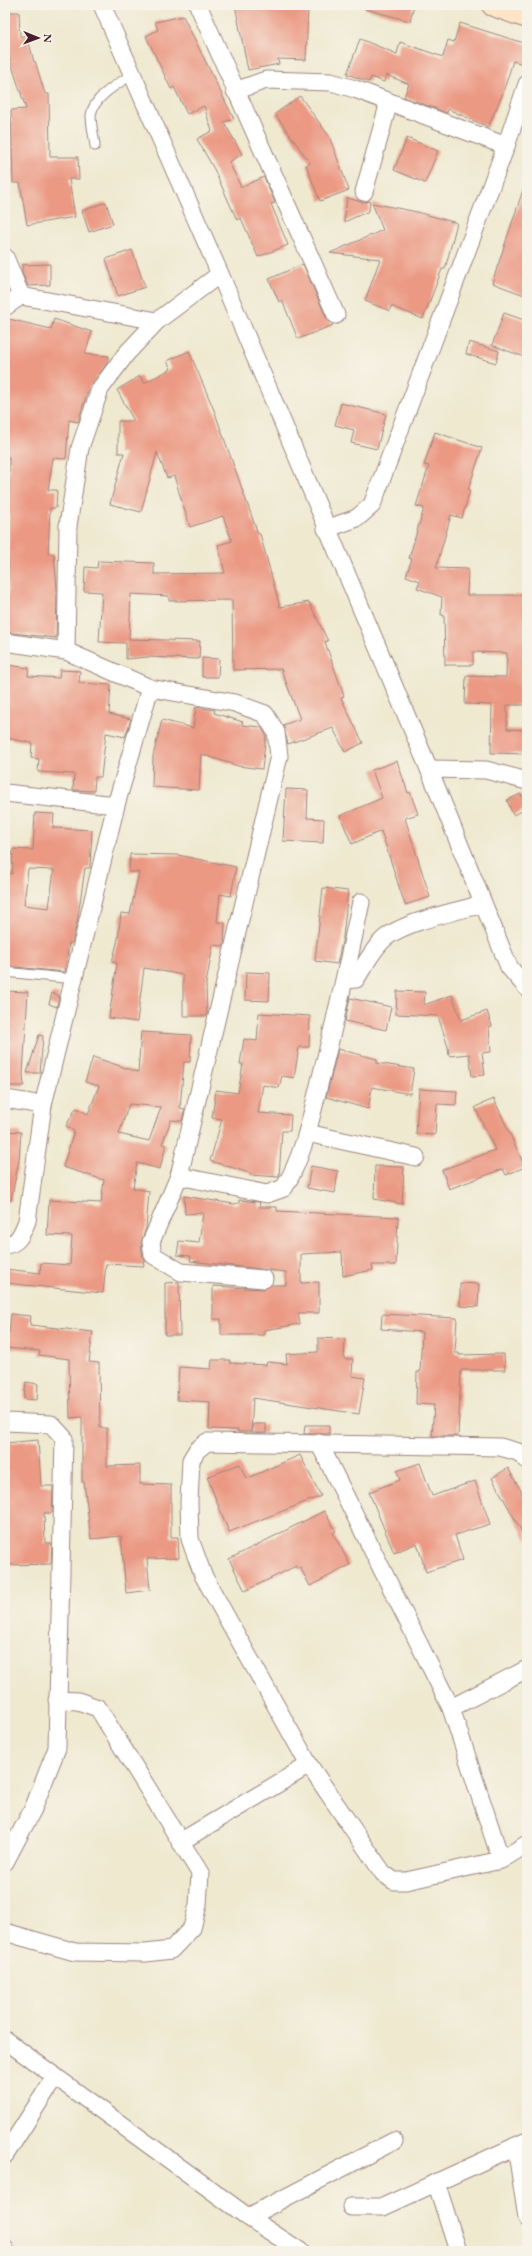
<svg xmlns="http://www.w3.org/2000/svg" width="532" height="2256" viewBox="0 0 532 2256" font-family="'EB Garamond',serif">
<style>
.building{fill:#eb9983;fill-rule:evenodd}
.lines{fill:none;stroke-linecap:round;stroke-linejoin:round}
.service-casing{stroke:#9c847e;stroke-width:11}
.minor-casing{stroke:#9c847e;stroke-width:19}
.secondary-casing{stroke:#9c847e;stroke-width:24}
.service{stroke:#fff;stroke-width:9}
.minor{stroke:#fff;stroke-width:17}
.secondary{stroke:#ffe4c6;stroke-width:22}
</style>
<rect width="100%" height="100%" fill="#f7f3e8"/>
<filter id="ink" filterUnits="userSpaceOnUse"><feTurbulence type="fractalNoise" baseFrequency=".025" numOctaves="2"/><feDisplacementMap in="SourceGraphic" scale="8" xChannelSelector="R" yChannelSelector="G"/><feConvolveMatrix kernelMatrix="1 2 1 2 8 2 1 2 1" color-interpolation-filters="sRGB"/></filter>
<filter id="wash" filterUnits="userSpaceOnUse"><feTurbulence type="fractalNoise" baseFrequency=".012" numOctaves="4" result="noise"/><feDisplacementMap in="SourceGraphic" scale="16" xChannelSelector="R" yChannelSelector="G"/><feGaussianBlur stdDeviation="0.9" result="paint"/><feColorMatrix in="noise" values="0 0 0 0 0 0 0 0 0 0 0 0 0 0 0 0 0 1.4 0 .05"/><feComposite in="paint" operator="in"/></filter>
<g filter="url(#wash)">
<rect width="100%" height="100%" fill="#efe9d0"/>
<g id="blocks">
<g class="building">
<polygon points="235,5 308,5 306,60 278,59 279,64 248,70"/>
<polygon points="366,5 414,5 410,21 365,9"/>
<polygon points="5,12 19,12 20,37 27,35 34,62 35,61 45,94 49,94 50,157 78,157 79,179 69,179 75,217 27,225 20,183 13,183 11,110 26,109 5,44"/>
<polygon points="183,16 234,119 224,122 242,154 229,162 241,187 264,177 275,203 271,204 288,245 258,257 241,218 237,220 214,169 197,139 212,131 204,106 187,114 174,87 171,89 146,36 158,30 155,22"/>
<polygon points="460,23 527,44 527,65 513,61 503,93 488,127 448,109 447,113 404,97 409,84 386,75 384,82 371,77 369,82 347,74 360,39 397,54 400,42 443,57 448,40 454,42"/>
<polygon points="300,96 329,136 349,190 320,201 306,165 310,163 275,114"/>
<polygon points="407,138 438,151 425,183 394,170"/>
<polygon points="525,184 527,184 527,296 492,283"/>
<polygon points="347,198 362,202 370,201 369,211 344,222"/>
<polygon points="106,202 113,224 89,232 82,211"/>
<polygon points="372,203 417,212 457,223 445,269 442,269 423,319 391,306 390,311 365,301 380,259 330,253 383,230"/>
<polygon points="132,250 145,287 118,296 106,259"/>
<polygon points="50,264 50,285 28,286 22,273 22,265"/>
<polygon points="303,264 327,319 333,325 298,339 282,300 279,302 269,279"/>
<polygon points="504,313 527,321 527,358 492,345"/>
<polygon points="9,319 51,329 54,319 92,332 85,354 109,356 107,363 88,390 78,422 69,420 66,459 53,458 48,490 57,490 56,508 50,508 48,554 54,554 57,589 56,638 5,632 5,595 8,596 9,500 9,457 5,456 5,335"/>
<polygon points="469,342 499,351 496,363 466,354"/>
<polygon points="189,351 214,410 258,534 260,534 280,607 309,602 328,641 325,642 344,696 341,698 363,743 345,752 333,728 288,744 283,725 300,719 281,669 233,670 232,600 169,601 169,596 131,594 129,639 200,641 199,659 147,657 126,659 126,643 99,642 102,592 84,591 85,567 97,568 98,561 154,563 154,574 225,573 218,545 232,541 223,516 190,527 174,476 167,478 157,452 141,512 110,504 124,453 118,453 118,421 134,421 117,390 140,376 144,383 171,369 167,361"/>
<polygon points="341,403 386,414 377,449 351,443 354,430 335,425"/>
<polygon points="435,432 482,448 468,490 470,490 462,518 451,515 436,568 468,569 467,595 527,595 527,705 507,705 507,729 527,730 527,754 491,753 492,705 465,704 466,676 506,677 507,653 473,652 473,665 445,665 444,615 441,615 442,597 417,588 420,581 406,576 412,559 409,558 424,508 416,506 429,466 424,465"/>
<polygon points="202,658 219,659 218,677 202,677"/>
<polygon points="8,665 29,668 28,676 59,678 60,670 80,671 79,683 111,685 109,714 131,719 125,737 106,733 101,777 95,777 94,791 73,790 74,774 38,772 39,759 31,758 32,743 5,738 5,691"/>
<polygon points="196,707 215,710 214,713 243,722 242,725 261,727 266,735 262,769 238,766 201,754 199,790 152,787 153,756 162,720 193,728"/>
<polygon points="397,761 408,793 410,792 418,814 405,818 430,897 405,905 381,831 352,844 340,816 382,798 372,770"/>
<polygon points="286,789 308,790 307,818 324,819 323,843 283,841"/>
<polygon points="521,794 527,809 513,815 507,800"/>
<path d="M35,813L54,814L53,828L92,830L90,868H85L77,923L72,943H69L65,972L5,966V873L12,874L13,849L33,850ZM28,869L54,870L49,908L24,905Z"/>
<polygon points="130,854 178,855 236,867 231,896 220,894 217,922 225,923 224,944 224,946 213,945 206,984 207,1016 183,1016 183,975 144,968 137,1022 109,1018 117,963 112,962 118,939 121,913 130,914 139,872 129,872"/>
<polygon points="323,888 348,891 343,937 337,964 315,961"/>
<polygon points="246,972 270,973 269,1001 245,1000"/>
<polygon points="5,991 28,992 23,1074 24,1086 5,1086"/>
<polygon points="397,991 425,992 424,1005 452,995 461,1020 487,1011 492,1026 489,1027 491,1052 482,1053 485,1075 472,1076 469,1054 449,1056 448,1047 438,1016 396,1014"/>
<polygon points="52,993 59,995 57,1007 49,1004"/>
<polygon points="350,998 391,1007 386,1030 345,1021"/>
<polygon points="259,1013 310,1016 309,1047 299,1047 294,1078 282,1076 279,1088 263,1085 258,1113 291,1115 290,1131 282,1131 279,1177 250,1175 250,1173 210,1161 222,1119 212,1118 216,1090 238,1093 243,1064 240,1064 244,1039 257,1041"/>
<path d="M141,1032L191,1035L190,1062H184L180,1108L185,1109L182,1121L171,1120L162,1144L166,1145L160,1169L137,1163L133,1188L149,1191L146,1228L141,1243L144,1266L106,1264L103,1293L5,1283V1269L40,1273L41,1263L70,1265L72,1236L47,1235L49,1200L101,1203L104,1180L63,1167L74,1131L66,1126L76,1108L88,1114L99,1086L85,1082L93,1057L138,1072ZM129,1104L161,1107L149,1141L119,1134Z"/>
<polygon points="39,1035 43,1036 40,1073 27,1073"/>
<polygon points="338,1049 377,1059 377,1063 414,1069 410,1094 372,1087 368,1109 326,1097"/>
<polygon points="419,1089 457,1091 456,1105 437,1104 435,1135 416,1134"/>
<polygon points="494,1099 525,1167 506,1175 503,1169 449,1189 442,1170 495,1150 475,1107"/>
<polygon points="5,1131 21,1132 19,1160 11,1201 5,1200"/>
<polygon points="311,1166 338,1171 335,1193 307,1188"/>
<polygon points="375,1166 404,1167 402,1204 374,1199"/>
<polygon points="184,1196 234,1204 239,1203 239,1200 258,1202 260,1203 259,1207 277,1207 277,1211 398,1217 396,1265 372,1265 373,1270 343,1276 342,1252 301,1254 301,1283 319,1282 319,1313 298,1313 300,1324 264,1330 264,1335 221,1335 221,1319 213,1319 213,1286 263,1289 271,1285 286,1285 286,1272 190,1261 191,1256 177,1255 179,1241 199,1243 203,1213 185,1214"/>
<polygon points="179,1282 180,1335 165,1335 165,1283"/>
<polygon points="460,1283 479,1284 478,1307 460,1306"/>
<polygon points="11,1314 31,1316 30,1325 93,1332 89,1362 99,1363 100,1428 107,1428 107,1466 140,1465 140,1484 171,1485 171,1537 178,1537 179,1558 147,1559 150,1590 126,1593 121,1536 91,1539 84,1482 82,1482 82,1417 70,1418 69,1359 39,1355 40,1351 5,1348 5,1333 9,1333"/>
<polygon points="382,1314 457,1318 455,1353 459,1353 459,1355 504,1354 505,1370 461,1370 458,1436 432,1436 434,1405 416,1404 417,1372 420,1372 422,1332 381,1329"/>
<polygon points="318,1338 345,1339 344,1359 353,1359 352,1376 365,1378 359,1414 253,1398 251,1432 238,1432 238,1430 209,1429 210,1402 177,1400 179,1367 211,1369 212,1360 230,1360 230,1363 266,1365 267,1362 287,1364 286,1354 318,1352"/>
<polygon points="26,1382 38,1384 37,1400 24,1399"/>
<polygon points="253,1424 266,1424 266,1433 252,1433"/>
<polygon points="305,1425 329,1425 329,1434 304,1434"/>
<polygon points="38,1440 41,1486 53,1486 52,1513 44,1513 45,1543 52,1543 51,1564 5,1565 5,1443"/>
<polygon points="300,1455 321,1496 229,1532 207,1477 240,1464 246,1479"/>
<polygon points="420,1463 432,1496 475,1481 490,1524 455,1535 463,1560 426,1572 417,1543 394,1553 369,1492 400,1480 397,1471"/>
<polygon points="508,1468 527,1501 527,1541 492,1478"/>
<polygon points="324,1511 336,1531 333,1533 350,1565 310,1586 300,1567 297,1569 296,1566 245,1591 229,1559"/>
</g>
</g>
</g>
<g filter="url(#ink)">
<use href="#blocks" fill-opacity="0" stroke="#9c847e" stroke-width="1"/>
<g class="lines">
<defs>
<g id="service">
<path d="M95,146C94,136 91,125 91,115C93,97 119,83 133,74"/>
<polyline points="5,972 74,979"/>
</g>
<g id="minor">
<polyline points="102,5 220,274 429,769 509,967 527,988"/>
<polyline points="198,5 336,315"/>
<polyline points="235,91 266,80 331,82 355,89 506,146"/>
<polyline points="364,192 389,102"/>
<polyline points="5,257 21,296"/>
<polyline points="5,307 21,296 157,321"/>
<polyline points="326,529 357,518 372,505 506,146 527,84"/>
<polyline points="5,642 66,651 150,688 235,703 265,714 276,732 279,756 179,1176 151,1242 153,1255 181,1272 264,1279"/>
<polyline points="66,651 68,526 80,448 100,389 126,354 157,321 220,274"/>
<polyline points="429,769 486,770 527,781"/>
<polyline points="5,793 116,805"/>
<path d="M345,980L356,979C364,966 373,949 384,939C403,922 457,911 483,904"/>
<polyline points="5,1099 43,1105"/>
<polyline points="307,1133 416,1157"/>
<path d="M179,1176L267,1194L284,1188C305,1154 312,1112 322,1073C336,1017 349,960 361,902"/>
<path d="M5,1245C19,1244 22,1233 27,1221L43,1105L116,805L150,688"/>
<polyline points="5,1422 51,1424 64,1438 57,1748 33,1809 5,1862"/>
<polyline points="319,1443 451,1708 501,1860"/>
<polyline points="527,1460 518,1452 500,1447 207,1442 197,1450 191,1460 189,1502 190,1539 203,1575 309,1765 383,1873 394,1881 406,1881 501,1860 527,1844"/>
<polyline points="451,1708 527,1669"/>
<polyline points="180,1842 309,1765"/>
<polyline points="5,1932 75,1952 146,1953 171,1950 192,1928 198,1905 200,1873 98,1708 78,1701 57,1700"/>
<polyline points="5,2040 248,2217 300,2251"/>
<polyline points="516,2146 527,2218"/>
<polyline points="5,2155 55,2077"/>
<polyline points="436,2182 458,2251"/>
<polyline points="351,2207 383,2207 527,2141"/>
<polyline points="248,2217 394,2141"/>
<polyline points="5,2249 6,2251"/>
</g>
<polyline id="secondary" points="493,5 527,17"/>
</defs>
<use href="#service" class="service-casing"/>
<use href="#minor" class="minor-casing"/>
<use href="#secondary" class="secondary-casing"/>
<use href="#service" class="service"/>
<use href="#minor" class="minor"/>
<use href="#secondary" class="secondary"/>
</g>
</g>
<rect width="532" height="2256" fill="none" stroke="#f7f3e8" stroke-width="20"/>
<g transform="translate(38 38) rotate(91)" stroke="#f7f3e8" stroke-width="3" paint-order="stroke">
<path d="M0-3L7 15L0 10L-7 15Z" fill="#4a1f2b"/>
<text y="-6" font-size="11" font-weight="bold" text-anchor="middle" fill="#4a1f2b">N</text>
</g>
</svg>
